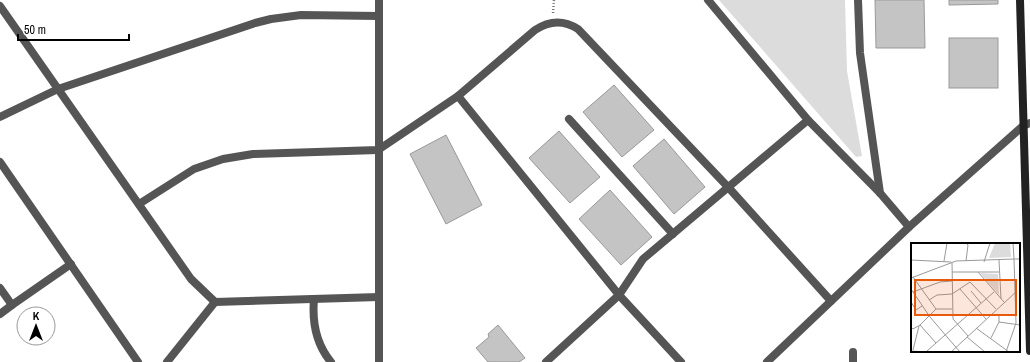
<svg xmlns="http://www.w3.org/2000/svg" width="1030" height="362" viewBox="0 0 1030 362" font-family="'Archivo Narrow',sans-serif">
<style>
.green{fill:#dcdcdc}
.building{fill:#c4c4c4;stroke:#999}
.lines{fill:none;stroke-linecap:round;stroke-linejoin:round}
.path{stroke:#777;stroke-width:2.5;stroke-dasharray:1 2;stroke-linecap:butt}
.lane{stroke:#555;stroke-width:8}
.street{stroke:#555;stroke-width:8}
.secondary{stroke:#222;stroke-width:8}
.inset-road{fill:none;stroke:#999;stroke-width:1}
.view{fill:#e8590c;fill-opacity:0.15;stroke:#e8590c;stroke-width:2}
.inset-edge{fill:none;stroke:#000;stroke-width:2}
</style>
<rect width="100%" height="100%" fill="#fff"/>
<polygon class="green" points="719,0 845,0 847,71 862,156 856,157"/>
<g class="building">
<polygon points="875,0 924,0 925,48 876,48"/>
<polygon points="949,0 998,0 998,4 949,5"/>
<rect x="949" y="38" width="49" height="50"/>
<polygon points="614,85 654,130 622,157 583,112"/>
<polygon points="559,131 600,177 570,203 529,158"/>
<polygon points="446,135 482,205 446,224 410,154"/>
<polygon points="664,139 705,187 674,214 633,166"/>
<polygon points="610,190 652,237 621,265 579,219"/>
<polygon points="498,325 525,358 519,362 488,362 476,348 489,337 488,334"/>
</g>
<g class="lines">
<polyline class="path" points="553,13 554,0"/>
<g class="lane">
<path d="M314,299C312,322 316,344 331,362"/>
<polyline points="0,314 12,305"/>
</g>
<g class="street">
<polyline points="708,0 808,120 880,193 909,227"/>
<polyline points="858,0 860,53 880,193"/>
<polyline points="0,6 191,279 215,302 379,297"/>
<polyline points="458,96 619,295 681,362"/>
<polyline points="0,117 58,89 255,23 271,19 301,15 379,16"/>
<polyline points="569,119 673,234"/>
<polyline points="0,162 138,362"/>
<path d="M139,204L194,169L223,159L253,154L378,150L458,96L535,30C550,20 564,20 578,29L728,187L831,301"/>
<polyline points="0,288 12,305 71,264"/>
<polyline points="853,352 853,362"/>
<polyline points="167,362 215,302"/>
<polyline points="379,362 379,0"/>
<polyline points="546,362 619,295 643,259 808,120"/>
<polyline points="767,362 909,227 1023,126 1030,123"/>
</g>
<polyline class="secondary" points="1020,0 1030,351"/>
</g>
<g transform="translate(911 243)">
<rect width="109" height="109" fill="#fff"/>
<path d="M84,0H99L100,14L78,15ZM69,30L87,31L88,52Z" fill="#dcdcdc"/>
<path class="inset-road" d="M55,0L57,2L55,18M0,17L40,19M88,17L90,56M33,18L36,0M41,19L42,76L57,93M73,19L79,0M41,29H88M67,29L93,59M2,34L25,66H41M0,35L45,18L103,16L102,0M0,46L19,74L49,109M49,46L75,76M60,48L70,60M2,49L29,39L41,38M18,57L26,52L41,51L59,39L85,66M0,59L5,67L11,63M88,79L109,82M9,82L25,100L83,49M0,84L2,86L9,82L25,66M65,85L98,109M56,94L74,109M80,95L88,79V71M2,107L8,83M0,108L18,109M16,108L25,100M40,109L106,48M95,109L105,80L103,16H109"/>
<path class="view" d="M4,37H105V72H4Z"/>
<rect width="109" height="109" class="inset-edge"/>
</g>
<g transform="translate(36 326)"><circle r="19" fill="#ffffff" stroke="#999999"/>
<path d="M0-3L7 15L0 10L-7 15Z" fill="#000000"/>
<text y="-6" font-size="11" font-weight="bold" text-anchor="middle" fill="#000000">K</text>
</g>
<path d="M18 34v6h111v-6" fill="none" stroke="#000000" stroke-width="2"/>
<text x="24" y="34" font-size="12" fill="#000000" stroke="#ffffff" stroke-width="3" paint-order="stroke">50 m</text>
</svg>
